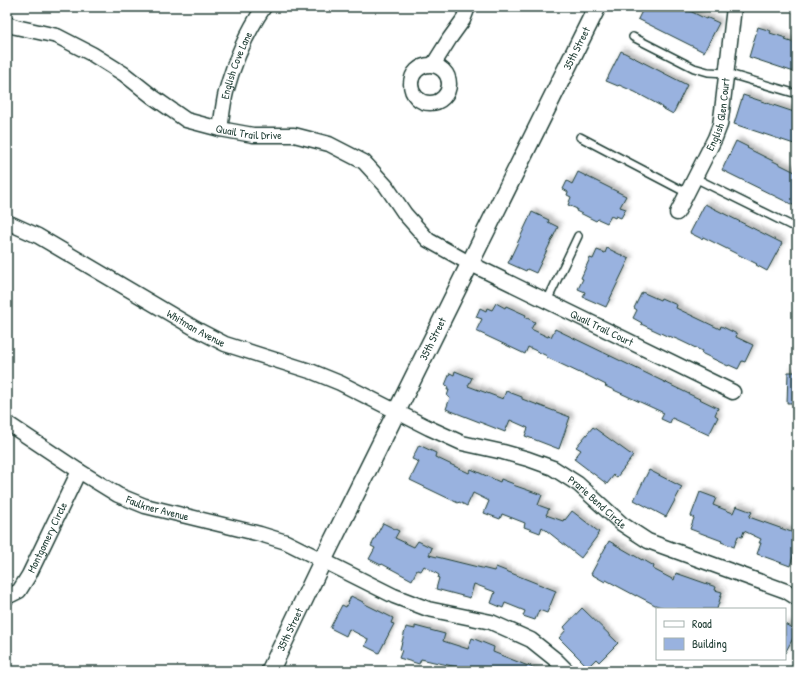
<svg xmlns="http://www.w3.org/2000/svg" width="804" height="678" viewBox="0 0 804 678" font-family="'Patrick Hand',sans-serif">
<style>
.building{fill:#99b2df;stroke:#1f3d34;filter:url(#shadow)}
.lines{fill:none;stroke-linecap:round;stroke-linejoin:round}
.service-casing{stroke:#1f3d34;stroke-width:10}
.minor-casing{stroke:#1f3d34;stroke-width:17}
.tertiary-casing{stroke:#1f3d34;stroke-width:20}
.service{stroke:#fff;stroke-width:7}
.minor{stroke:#fff;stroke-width:14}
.tertiary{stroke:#fff;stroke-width:17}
.labels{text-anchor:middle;stroke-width:3;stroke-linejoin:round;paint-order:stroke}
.street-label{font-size:11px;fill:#1f3d34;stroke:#fff}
</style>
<defs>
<filter id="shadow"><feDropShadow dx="3.5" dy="-3.5" stdDeviation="2" flood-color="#0004"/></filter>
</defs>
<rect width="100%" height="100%" fill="#fff"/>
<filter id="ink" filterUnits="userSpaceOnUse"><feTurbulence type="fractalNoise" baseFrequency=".025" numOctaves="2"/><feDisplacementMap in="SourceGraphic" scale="8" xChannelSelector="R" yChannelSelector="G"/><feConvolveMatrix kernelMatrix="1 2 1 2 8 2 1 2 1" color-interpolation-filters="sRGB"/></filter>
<g filter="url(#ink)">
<g class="building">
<polygon points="644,7 682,7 706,19 707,18 708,18 719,23 704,52 638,19"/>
<polygon points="758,27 771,31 770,33 786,38 785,40 797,44 797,73 749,57"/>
<polygon points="621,51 687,85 673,114 662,108 661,107 661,106 635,92 619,85 618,86 606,81"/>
<polygon points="743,95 797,113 797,145 734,124"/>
<polygon points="736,141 748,147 747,148 797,173 797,207 722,170"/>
<polygon points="578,172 626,196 620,207 626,209 621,218 616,216 615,218 611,216 607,223 598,219 596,221 576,211 577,209 568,205 571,197 567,195 568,192 563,189 567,181 572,184"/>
<polygon points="705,204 782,243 767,271 756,265 757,264 703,237 702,239 690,233"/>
<polygon points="532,212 549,220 548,222 558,227 536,273 527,269 526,271 508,263"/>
<polygon points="607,248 629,259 606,307 583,297 585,292 578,289 583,279 581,278 590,258 593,259 597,250 605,253"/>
<polygon points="642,292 660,300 661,298 677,305 676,308 720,329 721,326 737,334 736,337 753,345 745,362 742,361 738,369 729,365 728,366 701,353 702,351 679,340 669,336 669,337 641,324 642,323 633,318 637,310 634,308"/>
<polygon points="496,303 505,308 506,306 526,315 525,317 535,322 531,329 548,337 549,335 551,337 555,329 718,408 715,415 718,417 709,435 672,418 670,423 661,419 664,413 605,386 606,385 584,374 584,375 546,357 547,356 528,347 525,354 476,331 482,319 476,317 480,308 486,311 487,308 492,310"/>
<polygon points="455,371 472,378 468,386 503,399 506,391 522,397 522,399 570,417 559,449 525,436 528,428 510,420 505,432 446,409 450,398 447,396 449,390 447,390 448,386 445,385 450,373 454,375"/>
<polygon points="788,372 797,372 797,403 787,403"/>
<polygon points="593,427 633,456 617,477 614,475 607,484 574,459 581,450 576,447"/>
<polygon points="419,445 436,453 435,457 469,473 471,469 500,482 501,479 514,484 513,485 542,495 538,505 549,509 546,515 563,521 564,519 565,520 572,511 599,532 597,535 598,535 581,558 542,527 540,533 524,527 525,523 502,514 500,519 484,513 489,501 473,493 467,506 459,502 458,503 410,480 419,462 412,459"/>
<polygon points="649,470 682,487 666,517 634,500"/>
<polygon points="700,492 716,498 713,505 733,513 736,506 752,512 749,517 797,534 797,544 790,566 757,554 761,543 759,543 761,539 744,531 742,537 738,536 734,547 721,542 722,541 690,529 694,518 691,516"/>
<polygon points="383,523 399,531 395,538 414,547 418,541 432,548 429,555 494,571 496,567 556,591 547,613 539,610 535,620 523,616 525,611 505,603 503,608 491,603 495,592 474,584 470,598 436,589 439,578 438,578 439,575 424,566 421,571 417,570 412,580 382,564 381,565 369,559 375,548 371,546"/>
<polygon points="609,541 642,560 642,559 654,566 653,569 674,580 676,573 716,587 715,590 722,592 717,609 668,609 655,605 636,595 636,596 606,580 605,582 591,574"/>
<polygon points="351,596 363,602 363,603 393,618 391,623 394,624 379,653 365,646 368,639 349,629 346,636 330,628 342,605 346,607"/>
<polygon points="582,608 618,643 599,662 596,659 588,667 559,638 566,630 564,627"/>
<polygon points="785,624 797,631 785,653"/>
<polygon points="415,626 445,634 443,641 468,649 472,638 494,647 493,652 538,670 538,671 455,671 457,667 434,662 421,659 419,664 399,658 402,650 400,649 406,627 415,629"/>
</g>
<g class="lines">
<defs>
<g id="service">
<polyline points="633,37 694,68 708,72 726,73 797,94"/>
<polyline points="580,137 687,193"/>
<polyline points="695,178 790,225"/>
<polyline points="547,301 578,236"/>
</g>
<g id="minor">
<path id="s1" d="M7,24L16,27L57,36L92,54L124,74L153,97L186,120L220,129L253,135H294L329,144L364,162L386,186L405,214L428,240L469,263L733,392"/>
<polyline points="433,65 450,38 463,20 468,7"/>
<circle cx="430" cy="84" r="19"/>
<path id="s2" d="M220,129C222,117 223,104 226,92C234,62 247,32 264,7"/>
<path id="s3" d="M677,213L715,138L720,125L722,111L734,7"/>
<path id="s4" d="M7,222L38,236L196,329L225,344L313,372L340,383L429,428L462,443L503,452L528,459L553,468L578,484L622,524L648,541L786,591L797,598"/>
<path id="s5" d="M7,423L79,471L118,495L145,506L260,534L286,542L394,596L428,609L491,622L531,640L556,660L567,671"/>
<path id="s6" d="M7,597L19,591L29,575L79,471"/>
</g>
<g id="tertiary">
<path id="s7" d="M270,671L323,560L597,7"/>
</g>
</defs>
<use href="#service" class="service-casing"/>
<use href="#minor" class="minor-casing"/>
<use href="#tertiary" class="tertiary-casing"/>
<use href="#service" class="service"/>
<use href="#minor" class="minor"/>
<use href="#tertiary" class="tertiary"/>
</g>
</g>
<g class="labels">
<g class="street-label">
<text dy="4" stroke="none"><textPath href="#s7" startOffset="694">35th Street</textPath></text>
<text dy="4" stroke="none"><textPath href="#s2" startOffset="66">English Cove Lane</textPath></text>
<text dy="4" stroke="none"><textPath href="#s3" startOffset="108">English Glen Court</textPath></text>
<text dy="4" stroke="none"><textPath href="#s1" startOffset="270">Quail Trail Drive</textPath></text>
<text dy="4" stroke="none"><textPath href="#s4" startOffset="217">Whitman Avenue</textPath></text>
<text dy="4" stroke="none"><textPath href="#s1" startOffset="687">Quail Trail Court</textPath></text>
<text dy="4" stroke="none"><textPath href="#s7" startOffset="370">35th Street</textPath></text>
<text dy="4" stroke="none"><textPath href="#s4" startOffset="658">Prarie Bend Circle</textPath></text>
<text dy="4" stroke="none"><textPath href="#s5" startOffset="174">Faulkner Avenue</textPath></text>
<text dy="4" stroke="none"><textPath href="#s6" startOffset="74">Montgomery Circle</textPath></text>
<text dy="4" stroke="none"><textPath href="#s7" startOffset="46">35th Street</textPath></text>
</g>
</g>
<rect width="804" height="678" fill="none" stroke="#fff" stroke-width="24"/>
<rect x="12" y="12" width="780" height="654" fill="none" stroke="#1f3d34" stroke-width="1.5" filter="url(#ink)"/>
<rect x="656" y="608" width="130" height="52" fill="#ffffff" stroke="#a5b1ae"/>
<rect x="664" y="621" width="20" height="6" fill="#ffffff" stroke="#a5b1ae"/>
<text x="692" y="628" font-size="12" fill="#1f3d34">Road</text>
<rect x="664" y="638" width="20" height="12" fill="#99b2df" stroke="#a5b1ae"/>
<text x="692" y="648" font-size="12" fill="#1f3d34">Building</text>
</svg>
